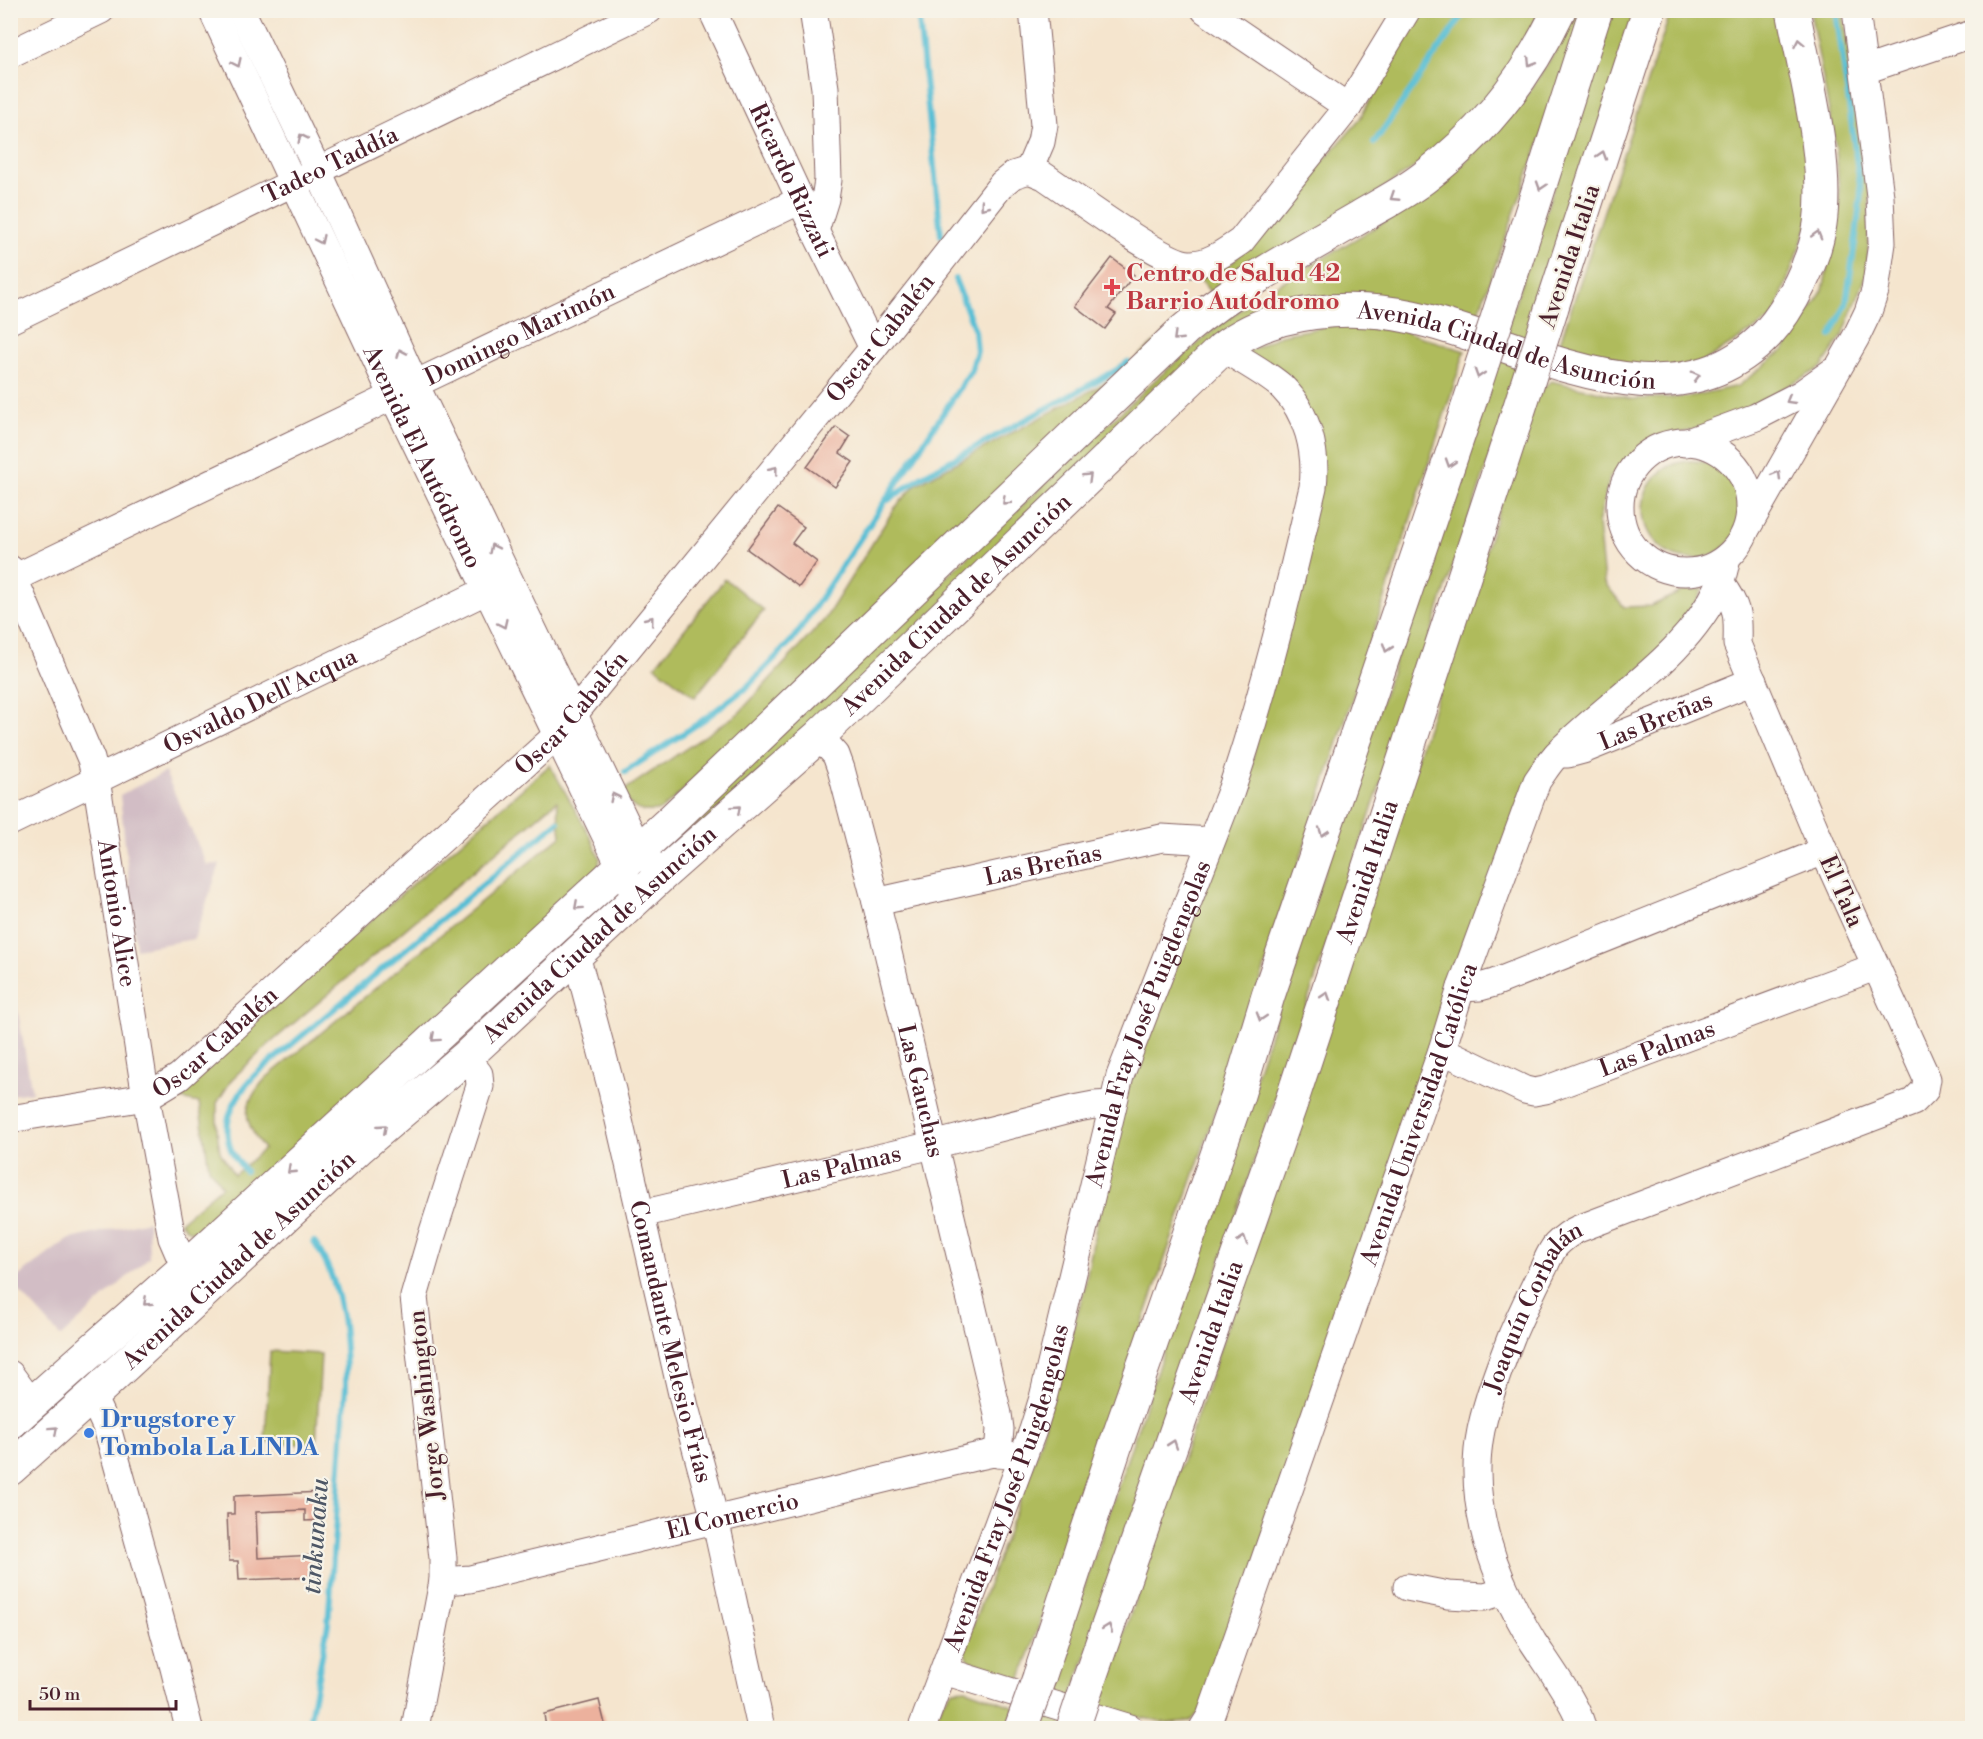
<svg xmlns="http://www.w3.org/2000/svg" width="1983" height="1739" viewBox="0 0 1983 1739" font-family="'Libre Bodoni',serif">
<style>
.industrial{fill:#d2bdc5}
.green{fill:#afbb5c;stroke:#7c6d44;stroke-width:1.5;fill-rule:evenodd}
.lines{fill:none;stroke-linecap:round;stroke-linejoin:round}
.stream{stroke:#56bed4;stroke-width:6}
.building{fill:#ecb19d}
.minor-casing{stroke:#866464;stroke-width:29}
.major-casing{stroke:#866464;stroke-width:35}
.highway-casing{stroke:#866464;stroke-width:35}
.minor{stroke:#fff;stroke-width:27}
.major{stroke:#fff;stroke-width:33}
.highway{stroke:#fff;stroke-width:33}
.major-bridge-casing{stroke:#866464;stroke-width:35;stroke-linecap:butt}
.major-bridge{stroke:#fff;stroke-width:33}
.oneway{stroke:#ae9aa0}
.health-dot{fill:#e0444e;stroke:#f7f3e8;stroke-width:2}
.shop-dot{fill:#3f7fe0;stroke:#f7f3e8;stroke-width:2}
.labels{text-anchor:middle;stroke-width:4.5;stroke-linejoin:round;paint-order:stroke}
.street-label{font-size:24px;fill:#4a1f2b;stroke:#f7f3e8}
.health-label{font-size:24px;font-weight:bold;fill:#be3a42;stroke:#f7f3e8;text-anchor:start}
.shop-label{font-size:24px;font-weight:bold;fill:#366cbe;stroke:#f7f3e8;text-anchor:start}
.water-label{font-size:26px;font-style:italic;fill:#4e5766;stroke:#f7f3e8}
</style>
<rect width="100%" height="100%" fill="#f7f3e8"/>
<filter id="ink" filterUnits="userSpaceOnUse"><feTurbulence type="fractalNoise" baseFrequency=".0167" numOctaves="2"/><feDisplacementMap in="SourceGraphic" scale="12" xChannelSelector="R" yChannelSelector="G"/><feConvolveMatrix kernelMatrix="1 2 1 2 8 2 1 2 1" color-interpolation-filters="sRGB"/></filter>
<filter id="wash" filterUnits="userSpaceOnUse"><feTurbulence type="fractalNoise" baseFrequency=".008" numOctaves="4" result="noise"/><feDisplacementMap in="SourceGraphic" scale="24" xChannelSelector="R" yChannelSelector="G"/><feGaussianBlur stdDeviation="1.35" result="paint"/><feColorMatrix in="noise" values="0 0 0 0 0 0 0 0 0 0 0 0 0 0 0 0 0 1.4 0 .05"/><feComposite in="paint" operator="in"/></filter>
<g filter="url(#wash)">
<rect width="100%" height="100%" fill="#f5e5ce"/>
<g class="industrial">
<polygon points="165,772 207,865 220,864 194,939 136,949 120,795"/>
<polygon points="11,990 14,990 32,1092 11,1095"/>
<polygon points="148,1221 149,1257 61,1337 11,1282 67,1240"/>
</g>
<g class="green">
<path d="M1419,11H1545L1512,68L1431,156L1281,257L661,810C639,814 634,810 620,793L739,713L825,619L894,509L915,485L1111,380L1211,293L1199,278L1231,264L1358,122Z"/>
<polygon points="1575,11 1585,11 1571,55 1471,333 1373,309 1232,335 663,862 654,853 1155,380 1227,319 1281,283 1391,218 1466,161 1522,103 1553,55"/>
<polygon points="1613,11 1639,11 1211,1290 1061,1728 1037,1728"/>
<polygon points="1671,11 1783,11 1807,134 1812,215 1773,318 1680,376 1555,357"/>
<polygon points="1810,11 1843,11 1870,190 1867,274 1843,335 1821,368 1724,421 1663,438 1640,450 1610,477 1598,523 1604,582 1624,607 1651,606 1683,591 1703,589 1677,636 1543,757 1210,1701 1191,1721 1166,1723 1099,1708 1355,946 1537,394 1551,381 1631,399 1687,397 1738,386 1785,349 1823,290 1840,206 1836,147"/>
<polygon points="1341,324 1403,331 1465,351 1262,976 1020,1681 969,1660 964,1649 1035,1459 1084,1290 1117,1117 1251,768 1315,421 1241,356 1280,335"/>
<circle cx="1692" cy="510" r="49"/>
<polygon points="725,579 764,610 695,697 655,666"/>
<path d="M550,765L590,836L600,858L597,874L210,1228L195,1233L186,1229L180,1222L222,1186L209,1168L199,1103L168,1096ZM557,801L561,836L266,1078C241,1106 242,1120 264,1149L234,1175L220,1152L217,1131V1103L232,1079L268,1045Z"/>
<polygon points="270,1351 321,1354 316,1445 265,1442"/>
<polygon points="966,1689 1015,1707 1008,1728 932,1728 943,1701 953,1690"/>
</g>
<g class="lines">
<g class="stream">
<polyline points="918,10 941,235"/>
<polyline points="1374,143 1466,10"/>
<polyline points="1831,336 1846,304 1856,236 1861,193 1836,10"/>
<polyline points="888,500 921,477 1117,370 1128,362"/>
<polyline points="625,772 699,723 747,687 795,637 971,371 977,351 975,331 955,279"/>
<path d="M245,1171C241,1165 235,1158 232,1152C219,1123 236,1095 255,1075L558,822"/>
<path d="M308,1728L328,1624L346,1387C346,1336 344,1286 314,1242"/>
</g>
</g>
<g id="blocks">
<g class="building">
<polygon points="1112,258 1134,275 1108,309 1116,314 1105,329 1075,306"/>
<polygon points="836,427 850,437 840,453 853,462 835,487 807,467"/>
<polygon points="778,508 804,527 792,543 817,562 799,587 747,549"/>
<polygon points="321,1492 323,1520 305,1521 305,1510 256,1512 258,1558 315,1555 316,1577 239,1580 238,1561 229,1561 227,1514 234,1514 234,1496"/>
<polygon points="599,1700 606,1728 546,1728 544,1714"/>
</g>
</g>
</g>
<g filter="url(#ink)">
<use href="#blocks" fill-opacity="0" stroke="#866464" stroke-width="1.5"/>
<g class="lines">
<defs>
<g id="minor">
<path id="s1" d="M212,10L393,396L629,884"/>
<polyline points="241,10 318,171 415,384 639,850 651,863"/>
<path id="s2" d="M712,10L815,231L873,348"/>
<polyline points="813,10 825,88 828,180 825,199 815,231"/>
<polyline points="1205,10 1348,107"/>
<polyline points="10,54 101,10"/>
<polyline points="1865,70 1972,34"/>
<path d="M1029,170L1044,176C1071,194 1165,265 1191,264C1210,264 1226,251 1241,241L1348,107L1407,10"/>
<polyline points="1029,170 1041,142 1044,125 1033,10"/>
<path id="s3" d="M10,320L649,10"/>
<circle cx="1685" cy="507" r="65"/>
<polyline points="1685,443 1756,417 1801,394 1832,372"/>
<polyline points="1748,526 1856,337 1868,312 1875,291 1882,243 1880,196 1856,10"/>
<path id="s4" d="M10,569L91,759L96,779L146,1097L172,1238L185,1268"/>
<path id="s5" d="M10,580L393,396L415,384L801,200"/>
<path id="s6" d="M819,736L836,755L841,769L876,902L998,1414L1000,1429L998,1454"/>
<path id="s7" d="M1557,754H1568L1583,750L1753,681"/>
<path id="s8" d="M10,822L502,583"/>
<path id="s9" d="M876,902L1162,838L1211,841"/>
<path id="s10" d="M576,955L612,1090L685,1407L715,1519L761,1728"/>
<polyline points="1461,988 1480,987 1494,983 1824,851"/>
<path id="s11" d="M1442,1050L1525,1090L1534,1092L1545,1090L1875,967"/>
<path id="s12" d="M10,1119L146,1097L179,1077L556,736L873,348L1002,184L1013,175L1029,170"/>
<path id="s13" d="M641,1214L933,1145L1073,1109L1094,1105L1112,1104"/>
<polyline points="10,1374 32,1404"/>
<polyline points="92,1396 108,1431 174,1668 189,1728"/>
<path id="s14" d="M443,1581L470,1579L979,1456L993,1453L1015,1456"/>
<polyline points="1407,1587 1448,1595 1485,1597 1504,1591"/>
<polyline points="944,1671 1130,1728"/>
<polyline points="415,1728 443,1581 443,1558 414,1297 432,1235 480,1086 479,1074 466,1057"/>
<path id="s15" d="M922,1728L1033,1430L1043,1398L1120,1076L1231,791C1265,691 1289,589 1313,487C1317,451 1308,413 1282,387C1268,374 1241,360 1223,348"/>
<path id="s16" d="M1203,1728L1210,1717L1442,1050L1461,988L1537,781C1544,771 1550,761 1559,752C1613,697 1687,657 1720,584C1723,576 1725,566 1727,557"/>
<path id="s17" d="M1582,1728C1579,1707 1546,1662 1533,1642C1495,1580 1466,1504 1481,1430C1488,1397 1500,1366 1512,1335C1522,1312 1532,1291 1543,1269C1547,1261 1550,1252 1556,1245C1563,1238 1569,1233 1578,1229L1913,1102L1925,1090L1927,1079L1824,851L1737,644C1738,614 1738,607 1720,583"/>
</g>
<g id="major">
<polyline points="1503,301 1596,10"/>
<polyline points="1551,310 1649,10"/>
<polyline points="1039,1678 1116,1444 1238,1095 1268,996 1468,407"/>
<path id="s18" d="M1088,1683L1291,1103L1515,422"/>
</g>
<g id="highway">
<path d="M10,1423L185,1268L674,818L1184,330C1237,285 1300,252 1360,217C1382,204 1406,192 1426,176C1484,132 1528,76 1559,10"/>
<path id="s19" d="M10,1469L92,1396L359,1148L466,1057L662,875L819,736L1223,348C1275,308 1350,304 1412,317C1523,341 1669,437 1767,334C1791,308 1815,259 1820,224C1829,160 1805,74 1793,10"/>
</g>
</defs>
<use href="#minor" class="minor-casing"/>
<use href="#major" class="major-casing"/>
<use href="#highway" class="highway-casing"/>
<use href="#minor" class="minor"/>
<use href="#major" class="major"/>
<use href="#highway" class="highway"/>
<defs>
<g id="major-bridge">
<polyline points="1468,407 1503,301"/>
<polyline points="1515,422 1551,310"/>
<polyline points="1021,1728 1039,1678"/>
<polyline points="1073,1728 1088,1683"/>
</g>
</defs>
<use href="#major-bridge" class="major-bridge-casing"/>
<use href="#major-bridge" class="major-bridge"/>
</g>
<defs><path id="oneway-chevron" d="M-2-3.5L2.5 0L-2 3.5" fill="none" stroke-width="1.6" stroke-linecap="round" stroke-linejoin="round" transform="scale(1.5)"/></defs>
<g class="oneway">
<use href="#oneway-chevron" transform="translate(1799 43) rotate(-101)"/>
<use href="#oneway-chevron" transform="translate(1531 62) rotate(121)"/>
<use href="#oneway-chevron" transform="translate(237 63) rotate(65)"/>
<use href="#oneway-chevron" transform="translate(302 138) rotate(-116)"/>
<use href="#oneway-chevron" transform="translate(1602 155) rotate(-72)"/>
<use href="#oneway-chevron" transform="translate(1541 186) rotate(108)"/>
<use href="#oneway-chevron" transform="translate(1394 197) rotate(147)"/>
<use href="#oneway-chevron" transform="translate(984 206) rotate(129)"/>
<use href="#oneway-chevron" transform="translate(1817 235) rotate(-74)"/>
<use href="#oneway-chevron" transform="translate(320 240) rotate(65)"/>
<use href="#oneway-chevron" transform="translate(1177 337) rotate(136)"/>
<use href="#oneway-chevron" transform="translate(401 353) rotate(-114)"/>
<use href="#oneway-chevron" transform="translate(1479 374) rotate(108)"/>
<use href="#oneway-chevron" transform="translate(1696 376) rotate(-15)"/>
<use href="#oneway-chevron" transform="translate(1790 400) rotate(150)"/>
<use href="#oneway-chevron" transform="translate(1450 463) rotate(108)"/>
<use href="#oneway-chevron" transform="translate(774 470) rotate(-51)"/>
<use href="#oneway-chevron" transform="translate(1777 475) rotate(-60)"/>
<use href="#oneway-chevron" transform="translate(1088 477) rotate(-44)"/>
<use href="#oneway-chevron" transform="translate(1006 501) rotate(136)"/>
<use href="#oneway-chevron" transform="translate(493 548) rotate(-116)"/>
<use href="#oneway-chevron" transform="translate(650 620) rotate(-51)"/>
<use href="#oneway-chevron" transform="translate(503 624) rotate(65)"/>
<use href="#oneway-chevron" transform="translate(1387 648) rotate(109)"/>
<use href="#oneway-chevron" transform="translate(614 797) rotate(-116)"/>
<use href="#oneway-chevron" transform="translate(737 809) rotate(-42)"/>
<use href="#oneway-chevron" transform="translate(1323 832) rotate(109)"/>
<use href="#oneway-chevron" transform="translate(578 906) rotate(138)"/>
<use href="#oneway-chevron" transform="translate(1326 996) rotate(-72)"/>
<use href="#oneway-chevron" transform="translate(1261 1017) rotate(107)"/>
<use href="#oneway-chevron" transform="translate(435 1038) rotate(138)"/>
<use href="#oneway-chevron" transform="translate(383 1128) rotate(-41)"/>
<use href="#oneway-chevron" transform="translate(291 1170) rotate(137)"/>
<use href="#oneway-chevron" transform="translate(1243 1240) rotate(-71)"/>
<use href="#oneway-chevron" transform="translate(147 1302) rotate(138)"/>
<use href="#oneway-chevron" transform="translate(54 1430) rotate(-42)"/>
<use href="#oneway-chevron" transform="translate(1173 1444) rotate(-71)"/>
<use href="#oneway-chevron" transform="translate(1108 1628) rotate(-70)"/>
</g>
</g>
<path class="health-dot" d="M1109 278h6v6h6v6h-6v6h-6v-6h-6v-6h6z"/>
<circle class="shop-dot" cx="89" cy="1433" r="6"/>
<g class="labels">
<g class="street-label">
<text dy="8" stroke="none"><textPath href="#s3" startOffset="356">Tadeo Taddía</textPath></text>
<text dy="8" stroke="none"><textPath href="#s2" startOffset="188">Ricardo Rizzati</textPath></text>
<text transform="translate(1569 256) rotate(-72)" y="8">Avenida Italia</text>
<text dy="8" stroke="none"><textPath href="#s5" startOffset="566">Domingo Marimón</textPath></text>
<text dy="8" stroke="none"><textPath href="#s12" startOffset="1198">Oscar Cabalén</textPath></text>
<text dy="8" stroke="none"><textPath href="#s19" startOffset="1948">Avenida Ciudad de Asunción</textPath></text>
<text dy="8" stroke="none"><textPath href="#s1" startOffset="494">Avenida El Autódromo</textPath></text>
<text dy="8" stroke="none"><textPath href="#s19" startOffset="1282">Avenida Ciudad de Asunción</textPath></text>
<text dy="8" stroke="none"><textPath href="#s8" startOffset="278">Osvaldo Dell'Acqua</textPath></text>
<text dy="8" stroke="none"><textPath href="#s12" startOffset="712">Oscar Cabalén</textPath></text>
<text dy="8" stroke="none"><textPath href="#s7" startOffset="105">Las Breñas</textPath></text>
<text dy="8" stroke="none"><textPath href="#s9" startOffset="171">Las Breñas</textPath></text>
<text dy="8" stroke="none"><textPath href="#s18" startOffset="858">Avenida Italia</textPath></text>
<text transform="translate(1842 891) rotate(66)" y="8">El Tala</text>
<text dy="8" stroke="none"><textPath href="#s4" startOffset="363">Antonio Alice</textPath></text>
<text dy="8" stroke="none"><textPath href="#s19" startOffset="796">Avenida Ciudad de Asunción</textPath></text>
<text dy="8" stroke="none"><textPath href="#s15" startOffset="741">Avenida Fray José Puigdengolas</textPath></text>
<text dy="8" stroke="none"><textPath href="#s12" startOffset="226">Oscar Cabalén</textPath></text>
<text dy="8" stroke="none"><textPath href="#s11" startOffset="232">Las Palmas</textPath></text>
<text dy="8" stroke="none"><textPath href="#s6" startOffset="372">Las Gauchas</textPath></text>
<text dy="8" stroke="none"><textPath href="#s16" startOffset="651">Avenida Universidad Católica</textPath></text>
<text dy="8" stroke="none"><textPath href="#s13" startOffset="206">Las Palmas</textPath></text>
<text dy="8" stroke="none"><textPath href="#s19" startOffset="310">Avenida Ciudad de Asunción</textPath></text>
<text dy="8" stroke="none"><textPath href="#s17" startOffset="458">Joaquín Corbalán</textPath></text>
<text dy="8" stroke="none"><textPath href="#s18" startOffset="372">Avenida Italia</textPath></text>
<text dy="8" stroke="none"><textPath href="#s10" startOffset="398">Comandante Melesio Frías</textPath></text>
<text transform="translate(426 1405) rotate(-96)" y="8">Jorge Washington</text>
<text dy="8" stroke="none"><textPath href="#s15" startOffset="255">Avenida Fray José Puigdengolas</textPath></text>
<text dy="8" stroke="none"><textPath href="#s14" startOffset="297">El Comercio</textPath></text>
</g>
<g class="health-label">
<text x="1126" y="281">Centro de Salud 42<tspan x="1126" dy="28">Barrio Autódromo</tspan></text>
</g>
<g class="shop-label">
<text x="101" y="1427">Drugstore y<tspan x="101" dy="28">Tombola La LINDA</tspan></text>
</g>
<g class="water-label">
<text transform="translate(315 1536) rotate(-86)" y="9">tinkunaku</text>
</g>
</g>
<rect width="1983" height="1739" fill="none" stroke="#f7f3e8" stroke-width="36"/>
<path d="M30 1700v9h146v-9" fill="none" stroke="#4a1f2b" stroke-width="3"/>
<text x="39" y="1700" font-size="18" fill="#4a1f2b" stroke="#f7f3e8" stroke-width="4.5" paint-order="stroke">50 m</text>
</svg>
